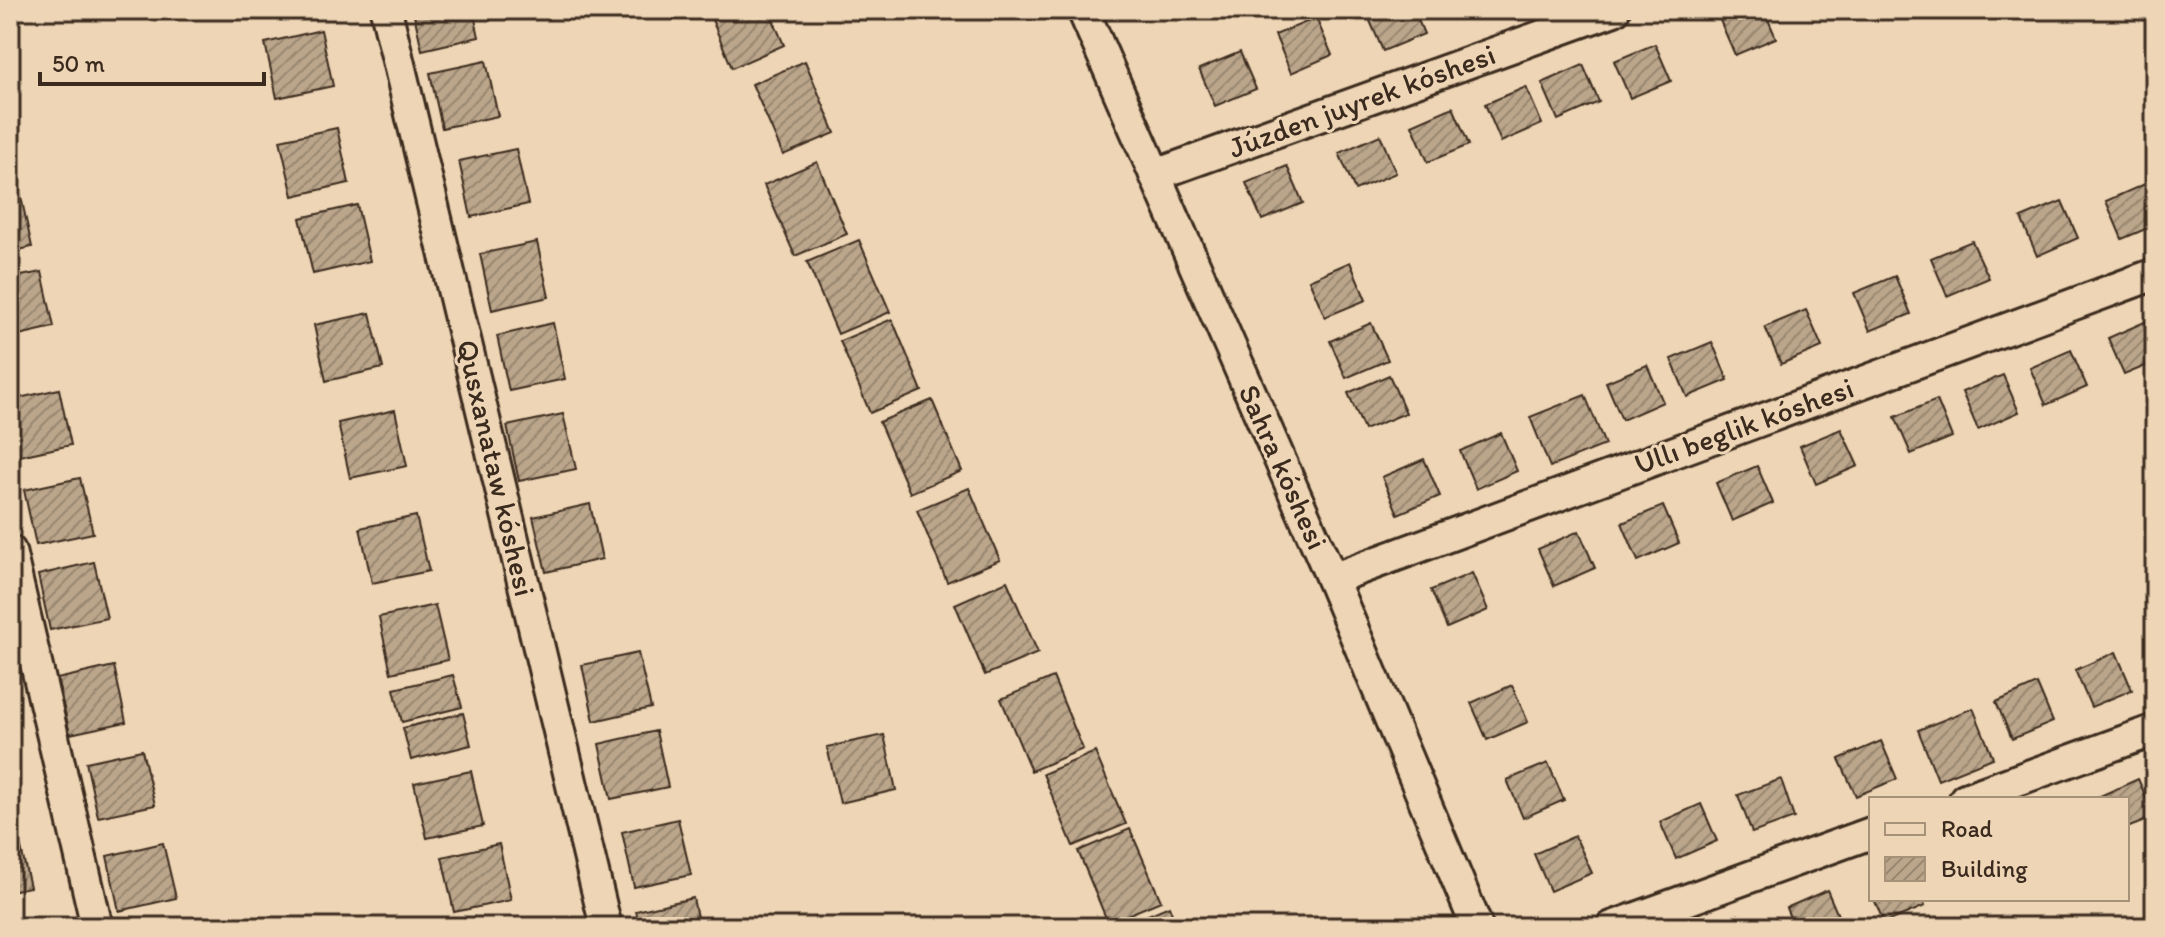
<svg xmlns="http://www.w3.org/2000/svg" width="2165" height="937" viewBox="0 0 2165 937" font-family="Itim,sans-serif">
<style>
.building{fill:url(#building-hatch);stroke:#3b2a1e;stroke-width:2}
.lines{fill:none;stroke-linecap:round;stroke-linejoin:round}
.minor-casing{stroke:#3b2a1e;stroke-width:36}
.minor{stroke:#edd5b5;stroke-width:30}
.labels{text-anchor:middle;stroke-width:6;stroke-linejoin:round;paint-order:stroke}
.street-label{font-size:30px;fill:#3b2a1e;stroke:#edd5b5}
</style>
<defs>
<pattern id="building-hatch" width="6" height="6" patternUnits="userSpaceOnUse" patternTransform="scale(2)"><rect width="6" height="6" fill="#bba68b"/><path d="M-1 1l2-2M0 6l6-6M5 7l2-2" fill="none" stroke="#998771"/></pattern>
</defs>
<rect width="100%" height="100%" fill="#edd5b5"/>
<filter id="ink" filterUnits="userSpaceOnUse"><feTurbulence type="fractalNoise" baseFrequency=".0125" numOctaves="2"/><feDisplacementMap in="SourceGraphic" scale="16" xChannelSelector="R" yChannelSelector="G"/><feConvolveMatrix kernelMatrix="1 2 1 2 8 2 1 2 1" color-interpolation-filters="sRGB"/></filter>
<g filter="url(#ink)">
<g class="building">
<polygon points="413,10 473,10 479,37 422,50"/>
<polygon points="708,10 769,10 784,45 732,68"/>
<polygon points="1376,10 1414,10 1424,34 1383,51 1367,14"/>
<polygon points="1737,10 1764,10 1776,38 1735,55 1719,18"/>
<polygon points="1316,18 1332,55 1291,73 1275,35"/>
<polygon points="321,30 333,86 277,98 265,43"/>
<polygon points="1655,44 1671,81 1630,98 1614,61"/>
<polygon points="1240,52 1256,89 1215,106 1199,69"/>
<polygon points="486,61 498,116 442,128 430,73"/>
<polygon points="805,61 835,133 783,155 752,84"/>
<polygon points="1583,65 1599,102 1558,120 1542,83"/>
<polygon points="1526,87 1542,124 1501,142 1485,104"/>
<polygon points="1453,107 1469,145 1428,162 1412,125"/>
<polygon points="337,128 349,183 293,196 280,140"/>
<polygon points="1380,135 1396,173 1355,190 1339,153"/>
<polygon points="516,149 528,204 471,217 459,161"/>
<polygon points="817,162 847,234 795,256 764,185"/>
<polygon points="1287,166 1303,203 1262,220 1246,183"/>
<polygon points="2147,183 2155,201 2155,225 2122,239 2106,201"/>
<polygon points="20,192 32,247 10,252 10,194"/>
<polygon points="2062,201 2078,238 2037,256 2021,218"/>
<polygon points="357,205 370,261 313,274 300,218"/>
<polygon points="859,240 890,312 838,334 807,262"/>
<polygon points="1972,241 1989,278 1947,296 1931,258"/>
<polygon points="537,242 549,297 492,310 480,254"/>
<polygon points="1350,262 1366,300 1325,317 1309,280"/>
<polygon points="42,272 54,327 10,337 10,278"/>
<polygon points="1895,276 1911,314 1870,331 1854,293"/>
<polygon points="1806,310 1822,347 1781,364 1765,327"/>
<polygon points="370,313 383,368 326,381 314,325"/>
<polygon points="892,319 922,391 870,413 840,341"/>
<polygon points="2149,320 2155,334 2155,362 2124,375 2108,338"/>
<polygon points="553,323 565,379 509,391 497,336"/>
<polygon points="1371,323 1388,360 1346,378 1330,341"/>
<polygon points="1712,342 1728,380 1687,397 1671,359"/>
<polygon points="2071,350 2087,387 2046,405 2030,368"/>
<polygon points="1647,365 1663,402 1622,420 1606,382"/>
<polygon points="1389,375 1406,413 1364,430 1348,393"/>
<polygon points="2003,375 2019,412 1978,430 1962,392"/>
<polygon points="59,389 71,445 15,457 10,436 10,400"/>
<polygon points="1585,395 1605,445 1550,467 1530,417"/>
<polygon points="932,400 962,471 910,493 879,422"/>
<polygon points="1937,400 1952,437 1911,454 1895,417"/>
<polygon points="395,410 407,466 350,478 338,423"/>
<polygon points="563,414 576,469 519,481 507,426"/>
<polygon points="1841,429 1858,466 1816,484 1800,446"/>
<polygon points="1501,433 1517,471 1476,489 1460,451"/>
<polygon points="1424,459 1440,496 1398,514 1382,477"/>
<polygon points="1757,466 1773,503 1732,521 1716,483"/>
<polygon points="80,478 93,533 36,545 24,490"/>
<polygon points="969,488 1000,560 947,582 917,510"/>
<polygon points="590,504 602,559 546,572 533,517"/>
<polygon points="1663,506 1679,543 1638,561 1622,523"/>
<polygon points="416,516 429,571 372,583 360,528"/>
<polygon points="1579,531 1595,568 1554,586 1538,549"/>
<polygon points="94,562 107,618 50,630 38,575"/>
<polygon points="1472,573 1488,610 1447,628 1431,590"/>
<polygon points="1007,581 1038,653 985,675 955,604"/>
<polygon points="435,605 448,660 391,673 379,617"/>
<polygon points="2116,652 2132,690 2091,707 2075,670"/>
<polygon points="638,653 651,708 594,721 582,665"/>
<polygon points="114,666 126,722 70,734 57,679"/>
<polygon points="453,675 462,707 402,722 394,689"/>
<polygon points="1053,677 1083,749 1031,771 1001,699"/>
<polygon points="2037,684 2053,722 2012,739 1996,702"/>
<polygon points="1512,685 1528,722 1487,740 1471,703"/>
<polygon points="1973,708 1993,758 1938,780 1918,730"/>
<polygon points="463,713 471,745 411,760 403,728"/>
<polygon points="656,731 668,787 611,799 599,744"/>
<polygon points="884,735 896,790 840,803 827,747"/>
<polygon points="1881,741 1897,779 1856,796 1839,759"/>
<polygon points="142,750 155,805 98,817 86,762"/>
<polygon points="1095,752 1126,824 1073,846 1043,774"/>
<polygon points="1548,763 1564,800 1523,818 1507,780"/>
<polygon points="471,771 483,826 427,838 414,783"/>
<polygon points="1781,779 1794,818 1752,833 1738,795"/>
<polygon points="2138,779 2155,817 2127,828 2127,799 2099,799 2098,797"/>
<polygon points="1701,804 1717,841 1676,859 1660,822"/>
<polygon points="678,819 691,875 634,887 622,832"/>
<polygon points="1130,829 1161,901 1108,923 1078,851"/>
<polygon points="17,831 30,887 10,891 10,833"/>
<polygon points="1575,836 1592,873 1550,891 1534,854"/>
<polygon points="163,843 176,898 119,911 107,856"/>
<polygon points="499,844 511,900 454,912 442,857"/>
<polygon points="1827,890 1843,927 1794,927 1786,908"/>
<polygon points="693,898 699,927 640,927 636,911"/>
<polygon points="1874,899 1922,899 1925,906 1884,923"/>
<polygon points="1169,906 1177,927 1120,927"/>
<polygon points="1738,915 1743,927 1711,927"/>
<polygon points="36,918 38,927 10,927 10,924"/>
</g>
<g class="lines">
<defs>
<g id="minor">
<polyline points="386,10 606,927"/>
<polyline points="1083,10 1332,579 1477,927"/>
<polyline points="1155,175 1614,10"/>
<polyline points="10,551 97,927"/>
<polyline points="1332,579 2155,274"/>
<polyline points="1965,799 2155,730"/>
<polyline points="1612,927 1871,833"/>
</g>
</defs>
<use href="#minor" class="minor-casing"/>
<use href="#minor" class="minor"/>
</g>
</g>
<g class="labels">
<g class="street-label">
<text transform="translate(1362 101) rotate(-20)" y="10">Júzden juyrek kóshesi</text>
<text transform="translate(1744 426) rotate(-20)" y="10">Ullı beglik kóshesi</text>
<text transform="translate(1283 467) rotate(66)" y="10">Sahra kóshesi</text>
<text transform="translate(496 468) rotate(77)" y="10">Qusxanataw kóshesi</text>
</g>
</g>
<rect width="2165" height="937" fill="none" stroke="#edd5b5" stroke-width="40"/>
<rect x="20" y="20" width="2125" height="897" fill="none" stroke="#3b2a1e" stroke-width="3" filter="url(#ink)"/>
<rect x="1869" y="797" width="260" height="104" fill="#edd5b5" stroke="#a69179" stroke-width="2"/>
<rect x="1885" y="823" width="40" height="12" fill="#edd5b5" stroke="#a69179" stroke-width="2"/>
<text x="1941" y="837" font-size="24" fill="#3b2a1e">Road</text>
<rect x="1885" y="857" width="40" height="24" fill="url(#building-hatch)" stroke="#a69179" stroke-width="2"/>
<text x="1941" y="877" font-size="24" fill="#3b2a1e">Building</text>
<path d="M40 72v12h224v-12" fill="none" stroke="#3b2a1e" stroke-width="4"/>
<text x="52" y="72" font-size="24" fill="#3b2a1e" stroke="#edd5b5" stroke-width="6" paint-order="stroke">50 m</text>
</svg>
